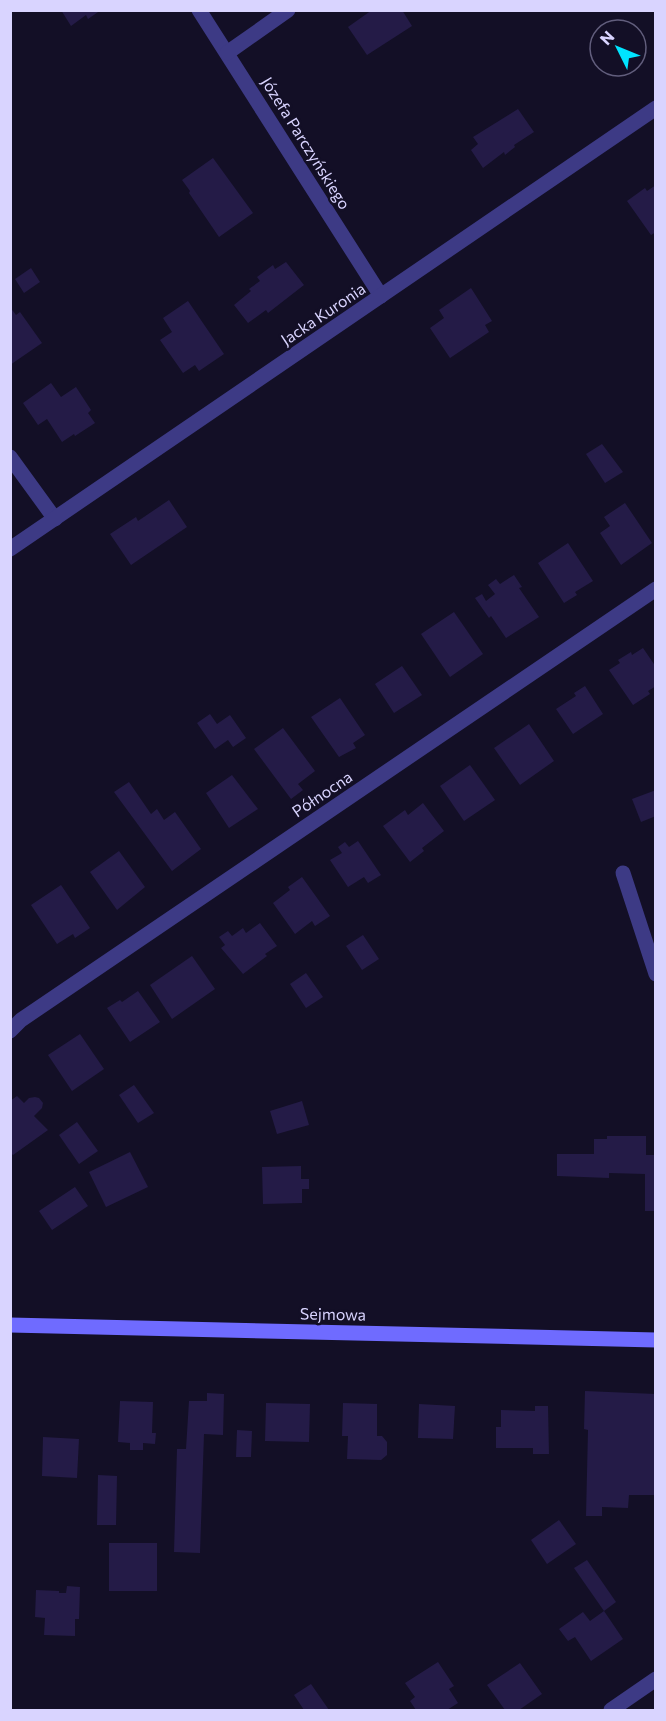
<svg xmlns="http://www.w3.org/2000/svg" width="666" height="1721" viewBox="0 0 666 1721" font-family="Commissioner,sans-serif">
<style>
.building{fill:#241b47}
.lines{fill:none;stroke-linecap:round;stroke-linejoin:round}
.minor{stroke:#3d3a85;stroke-width:15}
.secondary{stroke:#6f6bff;stroke-width:15}
.labels{text-anchor:middle;stroke-width:5;stroke-linejoin:round;paint-order:stroke}
.street-label{font-size:16px;fill:#d9d4ff;stroke:#130f26}
</style>
<rect width="100%" height="100%" fill="#130f26"/>
<g class="building">
<polygon points="61,10 101,10 88,19 86,15 71,26"/>
<polygon points="372,10 402,10 412,26 367,55 348,27"/>
<polygon points="518,109 534,132 514,145 515,147 505,155 504,152 483,168 471,150 478,144 473,137"/>
<polygon points="213,158 253,213 219,237 189,193 190,191 182,180"/>
<polygon points="656,185 656,232 651,235 627,201 645,188 647,191"/>
<polygon points="286,262 304,285 268,313 266,310 248,323 234,305 251,291 249,289 260,281 257,277 273,265 275,269"/>
<polygon points="31,268 40,282 24,293 15,279"/>
<polygon points="471,288 492,321 485,325 489,332 450,358 430,328 444,318 439,310"/>
<polygon points="188,301 224,354 199,371 195,365 183,373 160,340 172,332 163,318"/>
<polygon points="10,307 16,315 20,312 42,343 10,365"/>
<polygon points="51,383 61,397 76,387 91,410 88,413 95,423 75,436 74,434 62,442 47,419 38,425 23,403"/>
<polygon points="602,444 623,472 605,483 586,454"/>
<polygon points="169,500 187,527 131,565 110,534 136,517 138,521"/>
<polygon points="625,503 652,543 621,565 600,533 610,526 604,517"/>
<polygon points="568,543 593,581 575,592 577,595 564,603 538,563"/>
<polygon points="514,575 522,587 519,588 539,617 506,638 491,616 489,618 475,598 482,594 486,601 495,594 488,585 496,579 500,584"/>
<polygon points="454,612 483,654 450,677 421,634"/>
<polygon points="643,648 656,667 656,686 648,691 650,694 633,705 609,670 620,663 618,660 631,652 632,655"/>
<polygon points="402,666 422,695 394,713 375,684"/>
<polygon points="585,686 603,714 573,734 556,709 576,696 574,693"/>
<polygon points="340,698 365,735 353,743 356,748 339,757 311,717"/>
<polygon points="210,714 217,724 230,715 246,738 233,747 228,740 215,749 197,723"/>
<polygon points="529,724 554,761 520,785 494,748"/>
<polygon points="283,728 315,771 298,784 303,790 291,799 254,749"/>
<polygon points="470,765 495,800 464,821 440,786"/>
<polygon points="232,775 258,809 229,828 206,793"/>
<polygon points="129,782 151,814 157,809 164,820 175,812 201,849 172,871 114,792"/>
<polygon points="656,790 656,816 641,822 632,799"/>
<polygon points="423,803 444,831 422,848 424,851 410,862 383,826 405,810 408,815"/>
<polygon points="358,841 381,875 368,883 364,877 348,887 330,860 342,853 338,847 345,842 349,847"/>
<polygon points="119,851 145,887 117,910 90,872"/>
<polygon points="302,877 330,916 315,926 312,921 295,934 273,903 290,890 288,887"/>
<polygon points="61,885 90,928 75,938 73,934 57,944 31,905"/>
<polygon points="260,923 277,946 265,954 267,956 243,974 221,948 225,945 219,937 228,931 232,936 243,928 246,933"/>
<polygon points="363,935 379,959 362,970 346,946"/>
<polygon points="192,956 215,989 172,1019 150,985"/>
<polygon points="306,973 323,997 306,1008 290,984"/>
<polygon points="138,991 160,1022 130,1042 107,1008 120,1000 122,1002"/>
<polygon points="80,1034 104,1069 72,1091 48,1055"/>
<polygon points="134,1085 154,1113 138,1123 119,1095"/>
<polygon points="17,1096 24,1103 29,1098 35,1097 39,1098 43,1103 42,1108 34,1116 48,1130 13,1155 10,1152 10,1101"/>
<polygon points="302,1101 309,1125 277,1134 270,1111"/>
<polygon points="77,1122 98,1151 79,1164 59,1135"/>
<polygon points="607,1136 646,1136 646,1155 656,1155 656,1211 645,1211 645,1174 609,1173 609,1178 557,1176 557,1154 594,1154 594,1139 607,1139"/>
<polygon points="130,1152 148,1187 106,1207 89,1172"/>
<polygon points="301,1166 301,1179 309,1179 309,1189 302,1189 302,1203 263,1204 262,1167"/>
<polygon points="75,1187 88,1206 52,1230 39,1211"/>
<polygon points="585,1391 656,1394 654,1495 629,1495 628,1508 602,1507 602,1516 586,1516 588,1430 584,1429"/>
<polygon points="207,1393 224,1394 223,1435 204,1434 200,1553 174,1552 177,1449 186,1449 189,1401 207,1401"/>
<polygon points="120,1401 153,1402 152,1433 156,1433 155,1444 143,1443 143,1450 130,1450 130,1443 118,1442"/>
<polygon points="266,1403 310,1404 309,1442 265,1441"/>
<polygon points="343,1403 377,1404 377,1436 382,1436 387,1442 387,1455 381,1460 347,1459 348,1436 342,1436"/>
<polygon points="419,1404 455,1406 453,1439 418,1438"/>
<polygon points="535,1406 548,1406 549,1454 533,1454 533,1448 496,1448 496,1427 501,1427 501,1410 535,1411"/>
<polygon points="237,1430 252,1431 251,1457 236,1457"/>
<polygon points="43,1437 79,1439 77,1478 42,1476"/>
<polygon points="98,1475 117,1476 116,1525 97,1525"/>
<polygon points="559,1520 576,1544 547,1564 531,1540"/>
<rect x="109" y="1543" width="48" height="48"/>
<polygon points="587,1560 616,1602 604,1611 574,1568"/>
<polygon points="67,1586 80,1587 79,1619 75,1619 75,1636 44,1635 45,1618 35,1617 36,1590 59,1591 59,1593 66,1593"/>
<polygon points="604,1611 623,1639 591,1661 575,1637 568,1641 559,1629 583,1612 590,1621"/>
<polygon points="438,1662 454,1686 449,1689 458,1703 447,1710 416,1710 410,1701 415,1697 405,1683"/>
<polygon points="520,1663 542,1694 519,1710 505,1710 487,1685"/>
<polygon points="311,1684 329,1710 304,1710 294,1695"/>
</g>
<g class="lines">
<g class="minor">
<polyline points="199,10 381,296"/>
<polyline points="227,53 288,10"/>
<polyline points="10,457 55,519"/>
<polyline points="10,549 656,108"/>
<polyline points="623,873 656,974"/>
<polyline points="10,1031 21,1020 656,589"/>
<polyline points="611,1710 656,1679"/>
</g>
<polyline class="secondary" points="10,1325 656,1340"/>
</g>
<g class="labels">
<g class="street-label">
<text transform="translate(306 143) rotate(58)" y="6">Józefa Parczyńskiego</text>
<text transform="translate(323 314) rotate(-34)" y="6">Jacka Kuronia</text>
<text transform="translate(322 794) rotate(-34)" y="6">Północna</text>
<text transform="translate(333 1314) rotate(1)" y="6">Sejmowa</text>
</g>
</g>
<rect width="666" height="1721" fill="none" stroke="#d9d4ff" stroke-width="24"/>
<g transform="translate(618 48) rotate(313)"><circle r="28" fill="#130f26" stroke="#625e7d" stroke-width="1.5"/>
<path d="M0-4.5L10 22L0 15L-10 22Z" fill="#00e5ff"/>
<text y="-9" font-size="16" font-weight="bold" text-anchor="middle" fill="#d9d4ff">N</text>
</g>
</svg>
